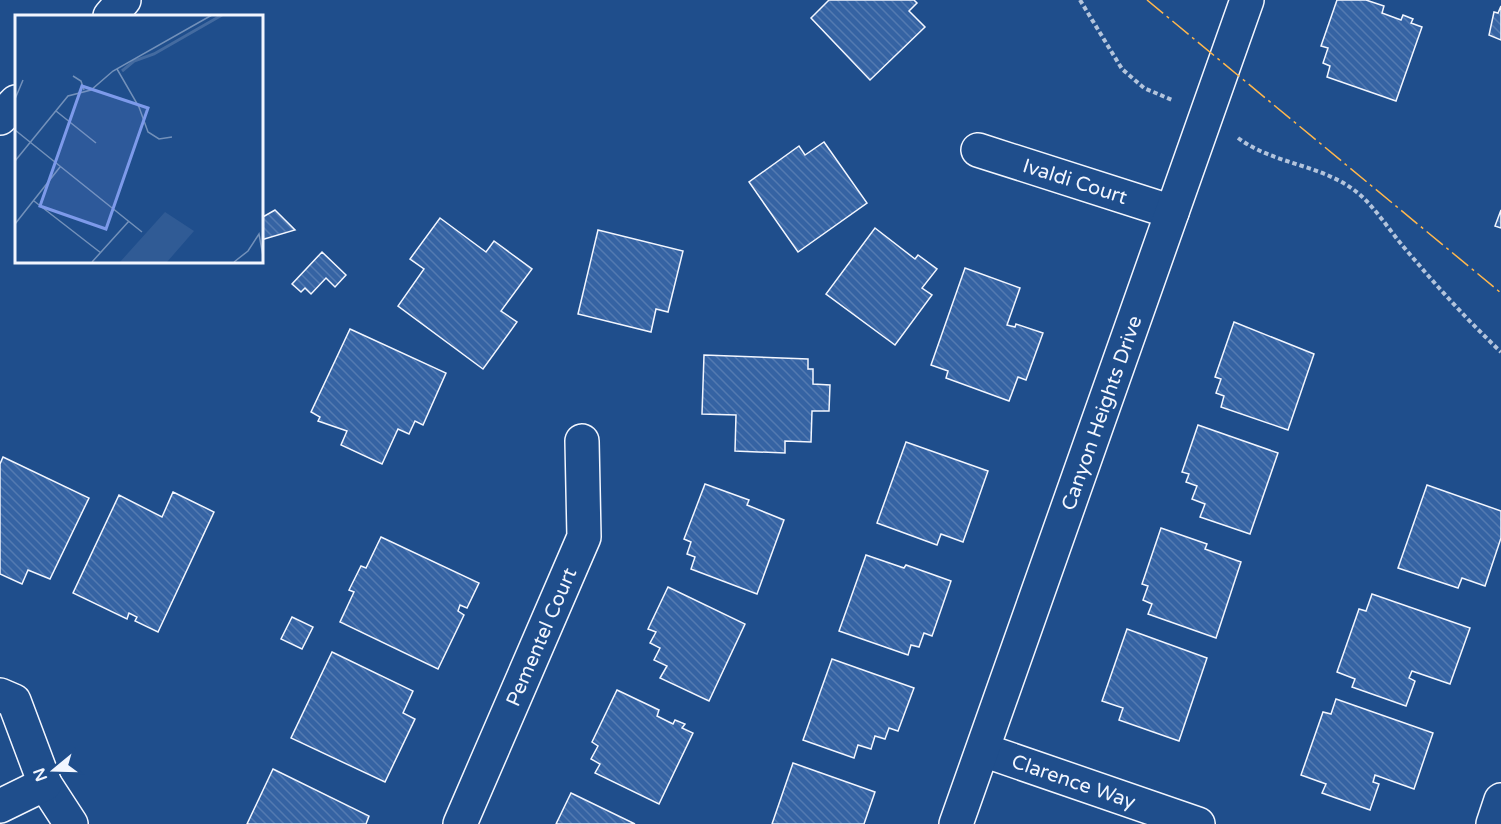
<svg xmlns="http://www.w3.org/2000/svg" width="1501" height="824" viewBox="0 0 1501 824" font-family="'Varela Round',sans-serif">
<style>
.building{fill:url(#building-back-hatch);stroke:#f2f6ff;stroke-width:1.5}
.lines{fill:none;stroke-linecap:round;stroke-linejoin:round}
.minor-casing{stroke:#f2f6ff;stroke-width:36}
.path{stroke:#b3c4dc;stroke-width:4;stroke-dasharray:4.5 3;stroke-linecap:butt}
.minor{stroke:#1f4e8c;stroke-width:33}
.power{stroke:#ffb74d;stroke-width:1.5;stroke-dasharray:21 4.5 3 4.5;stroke-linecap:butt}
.labels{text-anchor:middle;stroke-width:4.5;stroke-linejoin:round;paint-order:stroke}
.street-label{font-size:20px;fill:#f2f6ff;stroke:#1f4e8c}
.inset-river{fill:none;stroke:#446ba0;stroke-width:3}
.inset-road{fill:none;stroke:#7391ba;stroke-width:1.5}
.view{fill:#7d9aea;fill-opacity:0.15;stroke:#7d9aea;stroke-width:3}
.inset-edge{fill:none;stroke:#f2f6ff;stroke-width:3}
</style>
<defs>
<pattern id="building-back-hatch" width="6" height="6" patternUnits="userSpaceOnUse" patternTransform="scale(1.5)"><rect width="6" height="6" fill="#3563a3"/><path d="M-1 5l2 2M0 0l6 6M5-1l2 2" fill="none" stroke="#537ab1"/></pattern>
</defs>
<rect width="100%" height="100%" fill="#1f4e8c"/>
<g class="building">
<polygon points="829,0 914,0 917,3 909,11 925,27 870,80 811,18"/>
<polygon points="1337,0 1366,0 1384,6 1382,13 1401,20 1403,15 1413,19 1411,23 1422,27 1396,101 1327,77 1330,66 1323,63 1328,48 1321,46"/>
<polygon points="1501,6 1501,40 1489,35 1494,12 1498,13"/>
<polygon points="824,142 867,203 798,252 749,182 799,146 805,155"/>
<polygon points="275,210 295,230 261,240 261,218"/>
<polygon points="1501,210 1501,228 1495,226"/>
<polygon points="440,218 486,252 494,241 532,269 501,311 517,322 483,369 398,306 424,269 410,259"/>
<polygon points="875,228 915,259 918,255 937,269 922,288 932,295 895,345 826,294"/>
<polygon points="598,230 683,251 668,312 656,309 651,332 578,314"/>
<polygon points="322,252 346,275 335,287 326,278 311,294 305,288 301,292 292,284"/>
<polygon points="965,268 1020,288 1007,325 1015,327 1016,324 1043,333 1026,380 1018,377 1009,401 946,378 948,371 931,365"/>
<polygon points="1234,322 1314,354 1288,430 1221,407 1224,396 1216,393 1221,379 1215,377"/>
<polygon points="350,329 446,373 423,425 415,421 409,434 398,429 382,464 341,445 347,431 318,421 320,417 311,412"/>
<polygon points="704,355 808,359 808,369 813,369 813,384 830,385 829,411 812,411 811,442 785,441 785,453 735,451 736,415 702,414"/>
<polygon points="1198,425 1278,453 1250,534 1200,517 1205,504 1192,499 1197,486 1186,482 1189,474 1182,472"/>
<polygon points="906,442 988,471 963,542 941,534 937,545 877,523"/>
<polygon points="3,457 89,498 50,579 28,570 22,584 0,574 0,464"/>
<polygon points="705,484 749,500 747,505 784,520 757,594 691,569 695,557 687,554 691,542 684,539"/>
<polygon points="1427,485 1501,511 1501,538 1485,586 1462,578 1458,588 1398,568"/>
<polygon points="173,492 214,512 158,632 135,621 137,617 129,613 127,619 73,593 119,495 162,517"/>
<polygon points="1161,528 1207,544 1205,549 1241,562 1216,638 1148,614 1152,604 1143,600 1148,586 1142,584"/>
<polygon points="381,537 479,583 467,608 460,605 458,611 464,615 438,669 340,622 354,592 349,590 361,566 366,568"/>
<polygon points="866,555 904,568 906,565 951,581 932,636 924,633 919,647 911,645 908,655 839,631"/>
<polygon points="668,587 745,624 709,701 660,678 667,666 654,660 660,648 650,643 656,632 648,629"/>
<polygon points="1372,594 1470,628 1450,684 1412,671 1409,678 1415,681 1406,706 1352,687 1355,679 1337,672 1359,609 1366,611"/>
<polygon points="292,617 313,627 302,649 281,639"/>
<polygon points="1127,629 1207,658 1179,741 1119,720 1123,708 1102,701"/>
<polygon points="332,652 413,691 403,713 415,719 385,782 291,738"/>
<polygon points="832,659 914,688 898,731 889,728 885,739 875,736 871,749 858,745 854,758 803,740"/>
<polygon points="617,690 659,710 657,716 673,724 675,720 685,724 682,728 693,733 659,804 595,773 600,764 591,759 598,746 592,742"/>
<polygon points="1336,699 1433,733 1414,789 1375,775 1373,782 1379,784 1370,810 1322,793 1326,784 1301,775 1323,712 1331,714"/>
<polygon points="793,763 875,792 864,824 772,824"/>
<polygon points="273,769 369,816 366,824 247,824"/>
<polygon points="571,793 635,824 556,824"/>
</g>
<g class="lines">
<defs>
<g id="minor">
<polyline points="110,16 124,0"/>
<polyline points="0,118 16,102"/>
<path id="s1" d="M978,150L1172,212"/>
<polyline points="0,695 14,701 45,784 71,824"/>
<path id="s2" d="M983,750L1198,824"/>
<polyline points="0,806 45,784"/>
<path id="s3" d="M460,824L584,537L582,441"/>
<path id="s4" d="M956,824L1247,0"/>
<polyline points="1493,824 1501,800"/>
</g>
</defs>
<use href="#minor" class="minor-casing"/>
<g class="path">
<polyline points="1080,0 1122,69 1144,88 1172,100"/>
<path d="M1238,138C1273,164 1319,164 1354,190C1372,203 1387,227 1402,245C1434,283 1465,318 1501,352"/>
</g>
<use href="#minor" class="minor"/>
<polyline class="power" points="1147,0 1501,293"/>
</g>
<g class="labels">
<g class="street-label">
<text dy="7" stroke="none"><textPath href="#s1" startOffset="102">Ivaldi Court</textPath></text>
<text dy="7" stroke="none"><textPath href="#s4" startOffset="436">Canyon Heights Drive</textPath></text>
<text dy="7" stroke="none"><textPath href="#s3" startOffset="204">Pementel Court</textPath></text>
<text dy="7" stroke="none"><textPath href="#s2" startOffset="96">Clarence Way</textPath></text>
</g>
</g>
<g transform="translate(15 15)">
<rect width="248" height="248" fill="#1f4e8c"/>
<path d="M150,197L179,216L152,247H105Z" fill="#305b95"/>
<path class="inset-river" d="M107,56L119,46L139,39L207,0"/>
<path class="inset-road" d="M102,54L124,92L133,117L144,124L157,122M58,61L66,66L69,75M0,84L8,65M41,96L81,128M0,115L127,217M0,146L53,81L76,75L98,56L197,0M19,186L86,238M0,209L45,152M77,247L114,206M219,247L233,236L244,219L248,241"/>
<path class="view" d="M67,71L133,93L91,214L25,191Z"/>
<rect width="248" height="248" class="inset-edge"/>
</g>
<g transform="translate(54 770) rotate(251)" stroke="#1f4e8c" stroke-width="4.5" paint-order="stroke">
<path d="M0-4.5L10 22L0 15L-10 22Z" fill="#f2f6ff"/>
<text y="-9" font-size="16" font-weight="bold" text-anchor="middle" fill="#f2f6ff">N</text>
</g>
</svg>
